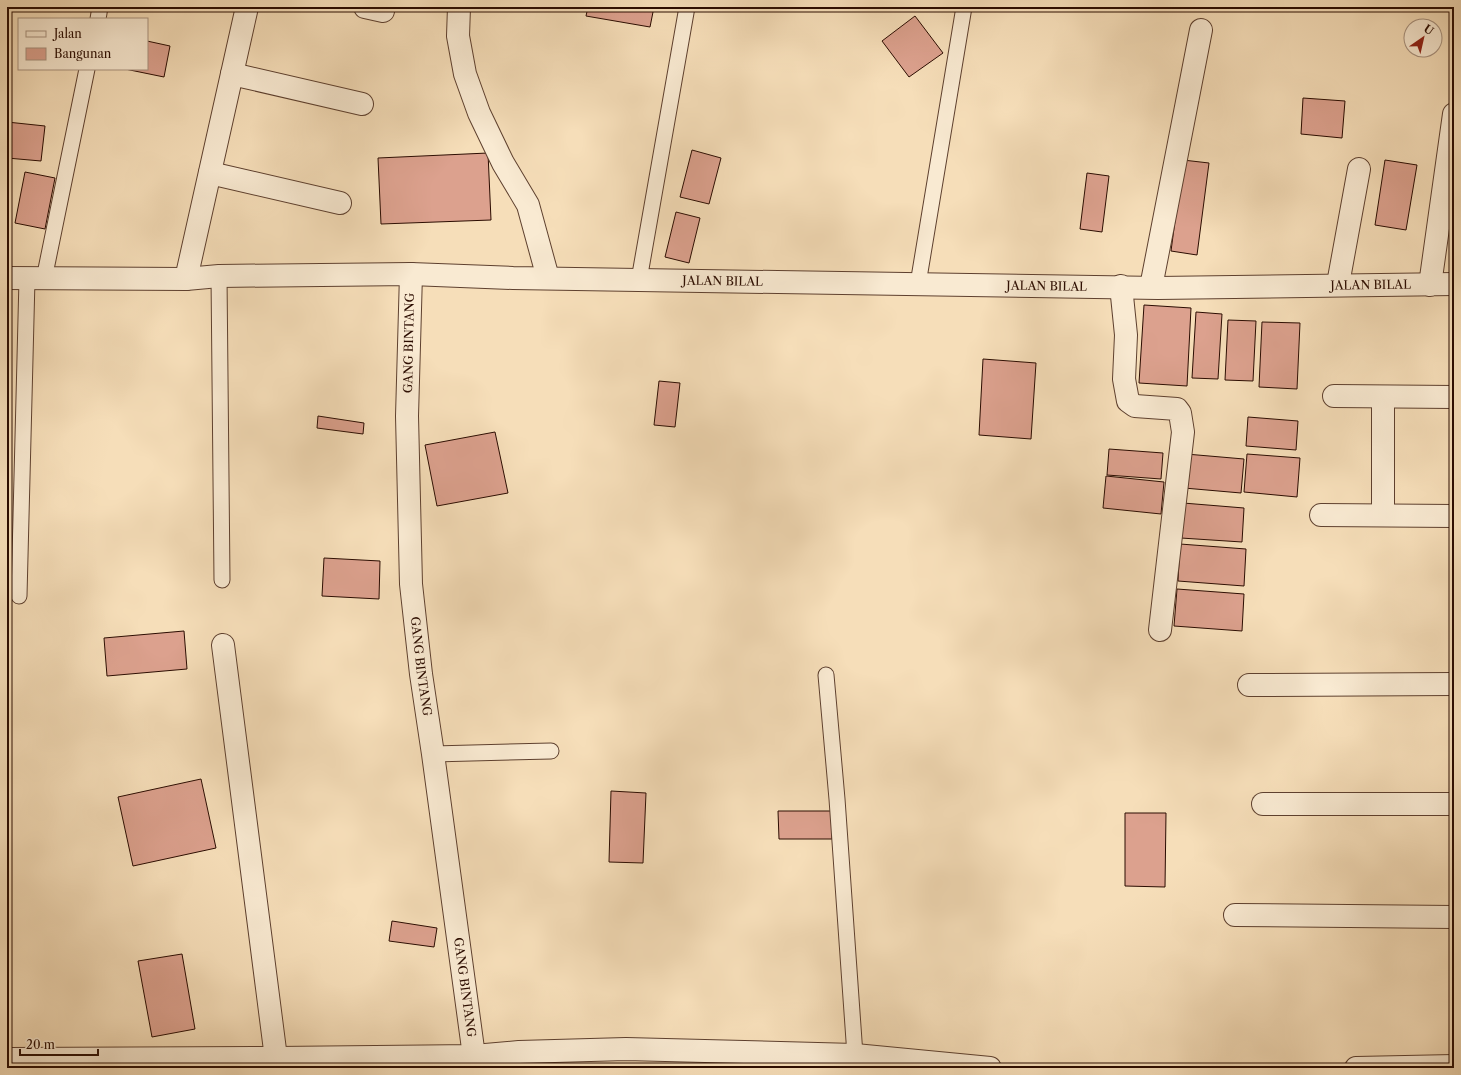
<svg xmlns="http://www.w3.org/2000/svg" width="1461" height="1075" viewBox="0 0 1461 1075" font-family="'Libre Caslon Text',serif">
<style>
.building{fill:#dca18e;stroke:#2b0c01}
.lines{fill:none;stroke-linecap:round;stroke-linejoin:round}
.service-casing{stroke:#5e402f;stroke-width:17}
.minor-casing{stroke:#5e402f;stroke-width:24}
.service{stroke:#f9ead2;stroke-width:15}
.minor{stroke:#f9ead2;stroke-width:22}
.labels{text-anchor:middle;stroke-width:3;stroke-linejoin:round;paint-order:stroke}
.street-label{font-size:12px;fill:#2b0c01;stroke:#f9ead2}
</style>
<rect width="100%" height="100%" fill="#f6deb9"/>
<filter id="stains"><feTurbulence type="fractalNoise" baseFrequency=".005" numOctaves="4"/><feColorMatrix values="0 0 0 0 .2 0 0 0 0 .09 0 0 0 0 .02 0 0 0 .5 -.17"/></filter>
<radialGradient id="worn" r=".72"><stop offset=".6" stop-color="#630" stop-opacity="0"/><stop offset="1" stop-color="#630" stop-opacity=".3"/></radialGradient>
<g class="building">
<polygon points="588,7 654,7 650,27 586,16"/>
<polygon points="915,16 943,53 909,77 882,41"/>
<polygon points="147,41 170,46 164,77 125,69 147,69"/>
<polygon points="1303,98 1345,101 1342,138 1301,134"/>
<polygon points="7,122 45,126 41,161 7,158"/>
<polygon points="692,150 721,158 709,204 680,197"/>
<polygon points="488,153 491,220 381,224 378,158"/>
<polygon points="1183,160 1209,163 1197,255 1171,251"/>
<polygon points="1385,160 1417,165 1406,230 1375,225"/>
<polygon points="25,172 55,178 45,229 15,223"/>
<polygon points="1087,173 1109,176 1102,232 1080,229"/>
<polygon points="676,212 700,218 689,263 665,257"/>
<polygon points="1144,305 1191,308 1187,386 1139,383"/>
<polygon points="1196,312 1222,314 1218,379 1192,378"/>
<polygon points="1228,320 1256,321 1253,381 1225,380"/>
<polygon points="1262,322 1300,323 1297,389 1259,387"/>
<polygon points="983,359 1036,363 1031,439 979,435"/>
<polygon points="659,381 680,383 675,427 654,425"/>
<polygon points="318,416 364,423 363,434 317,428"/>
<polygon points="1248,417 1298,421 1296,450 1246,446"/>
<polygon points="495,432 508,493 437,506 425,445"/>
<polygon points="1109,449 1163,453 1161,479 1107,475"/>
<polygon points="1186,454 1244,459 1241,493 1184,488"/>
<polygon points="1247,454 1300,458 1297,497 1244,492"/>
<polygon points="1106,476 1164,482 1161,514 1103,508"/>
<polygon points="1183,503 1244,508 1242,542 1181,538"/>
<polygon points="1180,544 1246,549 1244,586 1178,581"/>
<polygon points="324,558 380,561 379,599 322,596"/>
<polygon points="1177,589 1244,594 1242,631 1174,626"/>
<polygon points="184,631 187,669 107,676 104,638"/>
<polygon points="201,779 216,848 133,866 118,797"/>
<polygon points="611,791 646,793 643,863 609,862"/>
<polygon points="778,811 831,811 832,839 779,839"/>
<polygon points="1125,813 1166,813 1165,887 1125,886"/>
<polygon points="392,921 437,928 434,947 389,941"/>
<polygon points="182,954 195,1029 152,1037 138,961"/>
</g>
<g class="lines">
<defs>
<g id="service">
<polyline points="98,19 100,7"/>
<polyline points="219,276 222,580"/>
<polyline points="44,279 87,69"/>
<polyline points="639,280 687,7"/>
<polyline points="918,284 964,7"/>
<polyline points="19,596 27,279"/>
<polyline points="826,675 837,799 855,1055"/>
<polyline points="433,754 551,751"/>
</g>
<g id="minor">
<polyline points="365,7 383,11"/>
<polyline points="459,7 458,36 465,74 479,113 503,163 528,205 548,278"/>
<polyline points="232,74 362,104"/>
<polyline points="210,173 340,203"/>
<path id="s1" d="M411,274L407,416L411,584L421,674L433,754L474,1056"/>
<path id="s2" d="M7,278L186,279L219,276L411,274L513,278L1158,288L1454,284"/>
<polyline points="186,279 247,7"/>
<polyline points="1338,284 1359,169"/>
<polyline points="1430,285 1454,114"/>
<polyline points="1121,286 1126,335 1124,379 1128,401 1135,406 1177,409 1180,413 1183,432 1160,630"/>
<polyline points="1151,287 1201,30"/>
<polyline points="1334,396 1454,397"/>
<polyline points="1383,397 1383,515"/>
<polyline points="1321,515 1454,516"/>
<polyline points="223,645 276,1058"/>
<polyline points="1249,685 1454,684"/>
<polyline points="1263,804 1454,804"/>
<polyline points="1235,915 1454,917"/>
<polyline points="7,1059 276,1058 474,1056 519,1052 626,1049 855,1055 990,1068"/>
<polyline points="1356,1068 1454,1066"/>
</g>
</defs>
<use href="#service" class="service-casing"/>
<use href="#minor" class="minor-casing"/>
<use href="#service" class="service"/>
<use href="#minor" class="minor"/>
</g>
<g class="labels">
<g class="street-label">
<text dy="4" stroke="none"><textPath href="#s2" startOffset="716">JALAN BILAL</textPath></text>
<text dy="4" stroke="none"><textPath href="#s2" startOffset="1364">JALAN BILAL</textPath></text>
<text dy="4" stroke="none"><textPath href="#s2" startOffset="1040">JALAN BILAL</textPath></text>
<text transform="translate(409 343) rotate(-89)" y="4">GANG BINTANG</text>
<text dy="4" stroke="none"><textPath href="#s1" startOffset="393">GANG BINTANG</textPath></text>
<text dy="4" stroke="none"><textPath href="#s1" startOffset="717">GANG BINTANG</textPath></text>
</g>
</g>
<rect width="1461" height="1075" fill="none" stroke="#f6deb9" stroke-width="24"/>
<rect x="8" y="8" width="1445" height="1059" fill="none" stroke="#2b0c01" stroke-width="2"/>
<rect x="12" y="12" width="1437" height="1051" fill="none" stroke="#2b0c01"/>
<rect x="18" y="18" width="130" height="52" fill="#f9ead2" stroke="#a7917e"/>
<rect x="26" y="31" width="20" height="6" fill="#f9ead2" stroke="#a7917e"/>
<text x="54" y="38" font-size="12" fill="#2b0c01">Jalan</text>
<rect x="26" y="48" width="20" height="12" fill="#dca18e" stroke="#a7917e"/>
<text x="54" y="58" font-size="12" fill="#2b0c01">Bangunan</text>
<g transform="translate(1423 38) rotate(34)"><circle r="19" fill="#f9ead2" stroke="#a7917e"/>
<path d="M0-3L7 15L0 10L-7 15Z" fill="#8f2418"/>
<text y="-6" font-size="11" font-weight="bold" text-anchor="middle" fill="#2b0c01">U</text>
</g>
<path d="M20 1049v6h78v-6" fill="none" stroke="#2b0c01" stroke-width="2"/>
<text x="26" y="1049" font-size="12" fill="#2b0c01" stroke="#f9ead2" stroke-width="3" paint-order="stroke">20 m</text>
<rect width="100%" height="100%" filter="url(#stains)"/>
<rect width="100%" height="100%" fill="url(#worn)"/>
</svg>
